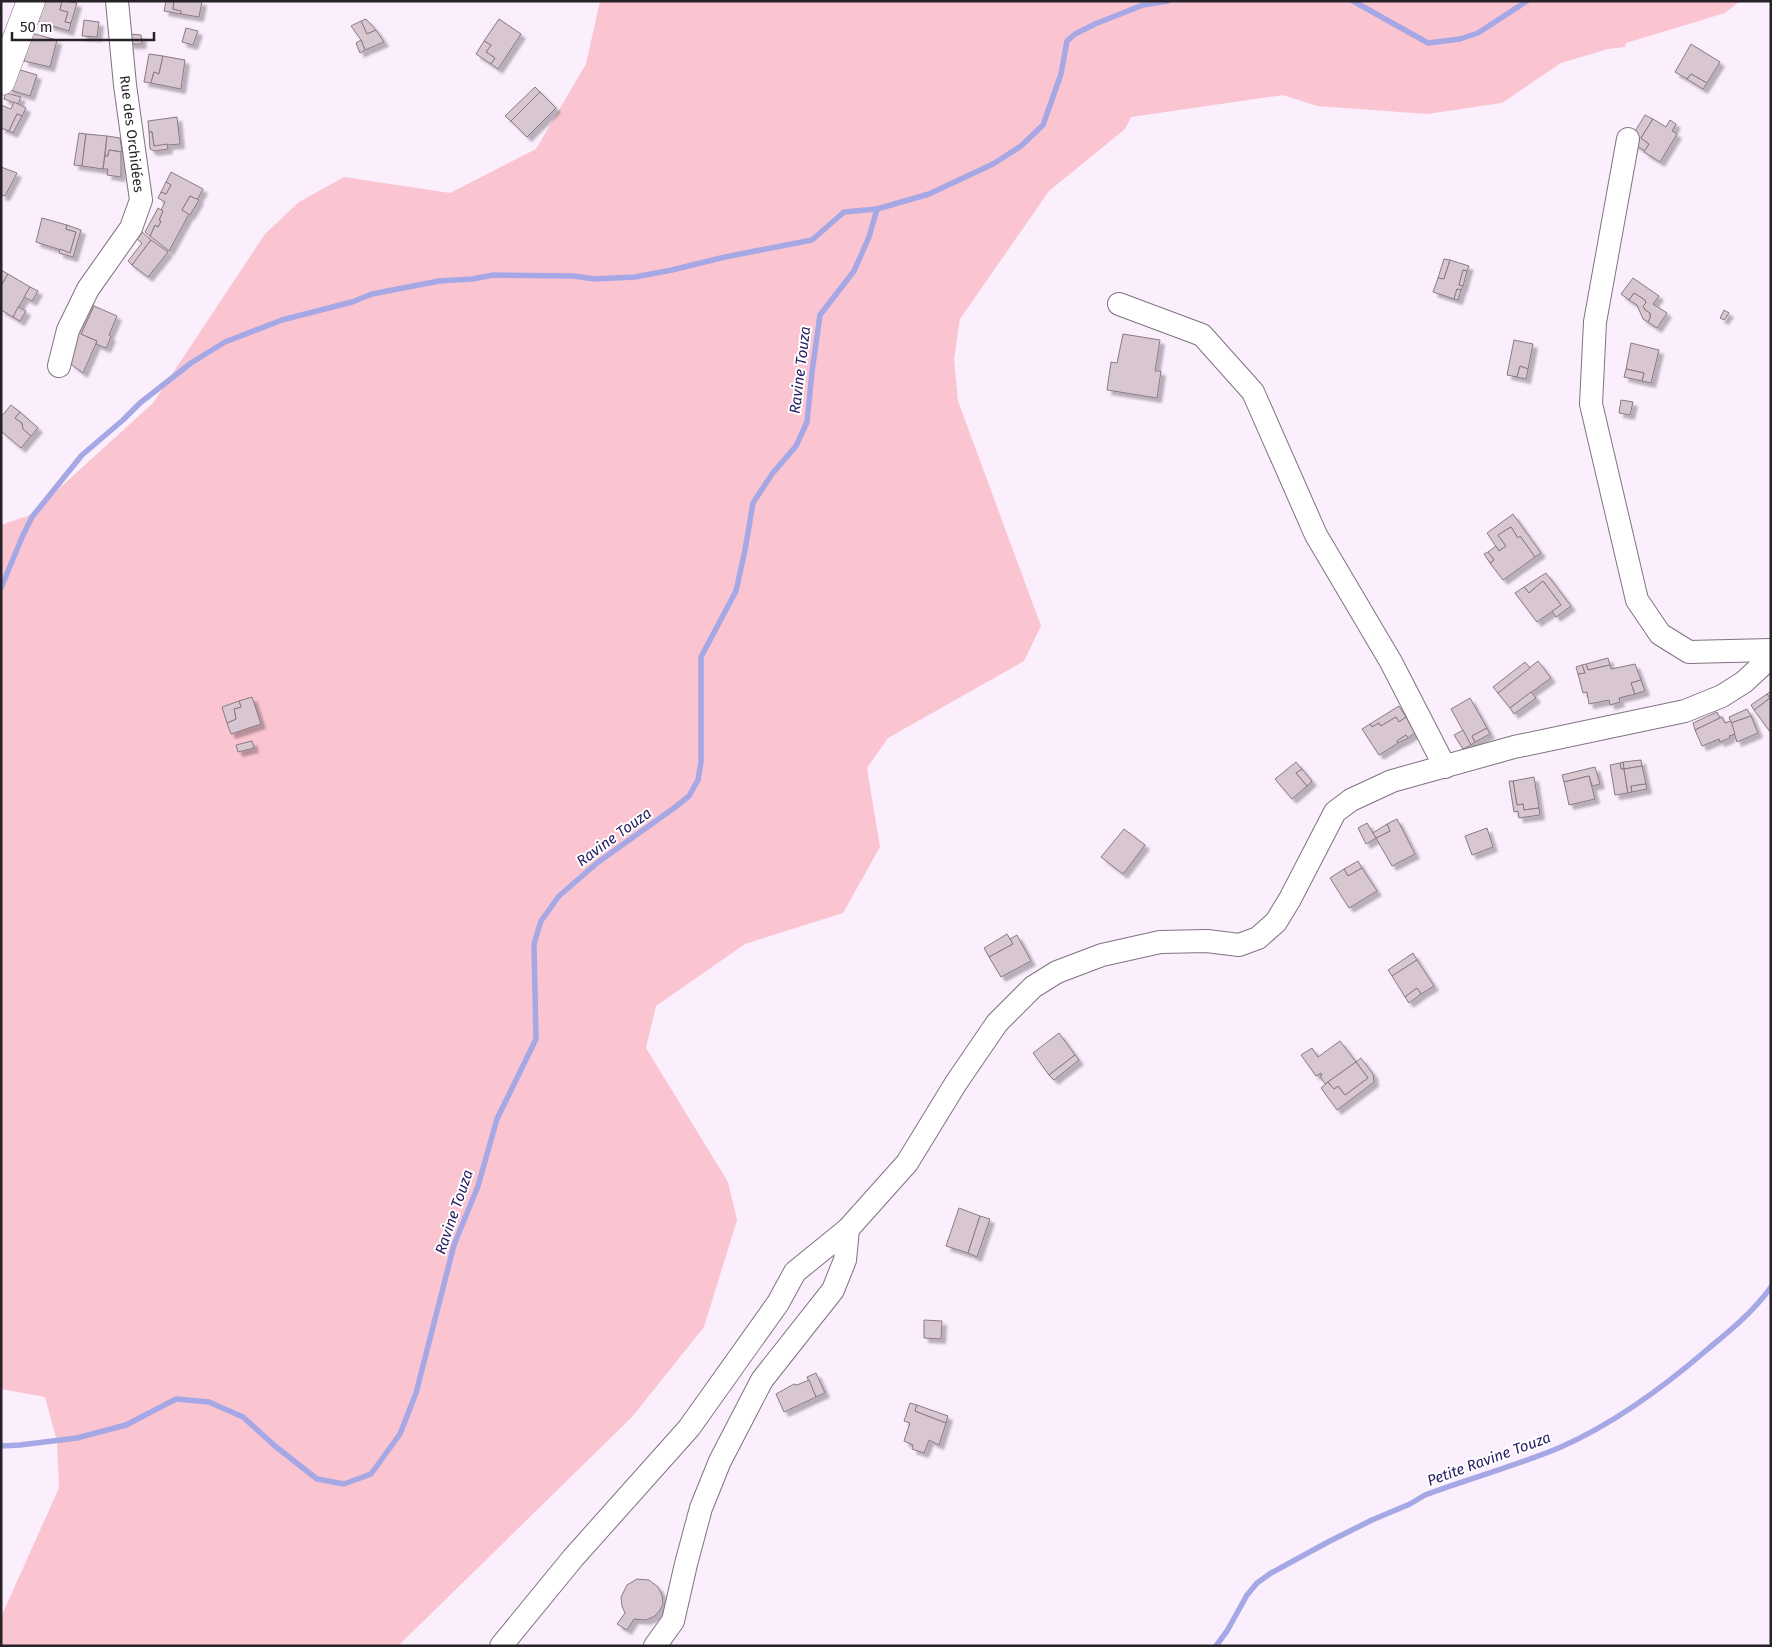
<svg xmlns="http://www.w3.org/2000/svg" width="1772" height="1647" viewBox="0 0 1772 1647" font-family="'Fira Sans',sans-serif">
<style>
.green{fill:#fac5d1}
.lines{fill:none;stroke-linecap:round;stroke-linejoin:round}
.stream{stroke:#a6a8e6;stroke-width:5.5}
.building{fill:#d8c6d0;stroke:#8a7a83;filter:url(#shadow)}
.minor-casing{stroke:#7f7380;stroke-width:24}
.tertiary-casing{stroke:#7f7380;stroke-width:29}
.minor{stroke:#fff;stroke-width:22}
.tertiary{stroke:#fff;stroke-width:28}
.labels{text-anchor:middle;stroke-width:4;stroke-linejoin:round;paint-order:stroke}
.street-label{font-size:14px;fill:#272227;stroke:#fff}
.water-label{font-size:15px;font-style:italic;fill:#292067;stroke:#fff}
</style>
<defs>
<filter id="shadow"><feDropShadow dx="4.5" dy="4.5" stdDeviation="1" flood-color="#0004"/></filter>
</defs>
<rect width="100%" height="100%" fill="#fbeefd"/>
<polygon class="green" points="600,1 1740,1 1725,13 1626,43 1625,47 1608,49 1561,63 1502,103 1427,114 1317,106 1283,95 1131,117 1125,129 1049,191 960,319 954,359 958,401 1041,626 1024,661 888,738 867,768 880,847 843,913 745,944 656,1006 646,1048 728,1182 737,1220 704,1327 632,1417 398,1646 1,1646 1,1617 59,1488 57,1441 45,1397 1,1389 1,525 30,515 153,403 265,234 299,202 344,177 450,193 536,149 586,64"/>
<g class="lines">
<g class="stream">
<polyline points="1353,1 1428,43 1460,39 1478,33 1527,1"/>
<polyline points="1,588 23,535 32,517 82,455 123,420 140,403 191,363 225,342 282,320 352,302 372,294 439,281 472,279 493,275 574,276 594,279 635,277 672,270 725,257 812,240 844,212 877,209 929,194 993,164 1021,146 1043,125 1061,74 1067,41 1075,34 1095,24 1143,5 1168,1"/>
<polyline points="1,1446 20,1445 77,1438 126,1425 176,1399 209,1402 243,1417 275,1446 317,1479 344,1484 371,1474 400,1434 416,1393 454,1245 478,1186 497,1119 536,1039 534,944 541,921 559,896 597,863 674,808 689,796 698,780 701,762 701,657 736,591 745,550 753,503 772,474 796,446 807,422 812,372 820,315 854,271 869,237 877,209"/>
<path d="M1216,1646L1227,1631L1247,1595L1257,1583L1271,1573L1328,1542L1372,1520L1410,1504L1425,1495C1470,1478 1516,1466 1561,1447C1615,1423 1664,1387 1709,1348C1731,1330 1754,1311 1771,1287"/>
</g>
</g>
<g class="building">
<polygon points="41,1 62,1 60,10 68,12 65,22 71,23 69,31 36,21"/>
<polygon points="62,1 77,3 71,23 65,22 68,12 60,10"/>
<polygon points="166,1 174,1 173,9 181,11 181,14 164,11"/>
<polygon points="174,1 202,1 199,17 181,14 181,11 173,9"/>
<polygon points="366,19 376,30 367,34 361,21"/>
<polygon points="499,19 521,34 498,69 491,64 495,58 486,52 491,45 484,41"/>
<polygon points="84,20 99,22 97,37 82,36"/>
<polygon points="361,21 367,34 376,30 384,42 365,50 361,40 351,26"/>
<polygon points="186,28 198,31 193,45 182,42"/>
<polygon points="31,33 57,40 50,67 24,61"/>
<polygon points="129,34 141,35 142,44 129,44"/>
<polygon points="361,40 365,50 360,53 356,43"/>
<polygon points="484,41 491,45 486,52 495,58 491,64 476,54"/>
<polygon points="1691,44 1720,62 1707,83 1691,74 1687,79 1675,72"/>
<polygon points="149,54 163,56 159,74 154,72 151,83 144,82"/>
<polygon points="163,56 185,60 181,89 151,83 154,72 159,74"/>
<polygon points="14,68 37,75 30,96 7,89"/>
<polygon points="1691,74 1707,83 1703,89 1687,79"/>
<polygon points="535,87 540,92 511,121 505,116"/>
<polygon points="540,92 556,108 527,137 511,121"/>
<polygon points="6,93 21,97 18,104 4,99"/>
<polygon points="14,102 26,108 22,116 17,114 9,131 1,128 1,105 11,109"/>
<polygon points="17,114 22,116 13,133 9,131"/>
<polygon points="1645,115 1653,119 1641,138 1649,144 1645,151 1629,141"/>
<polygon points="177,117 180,144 154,146 152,132 149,132 148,121"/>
<polygon points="1653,119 1666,127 1670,120 1676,124 1672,131 1677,134 1660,162 1644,152 1649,144 1641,138"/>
<polygon points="149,132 152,132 154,146 167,144 168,149 154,151 150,149"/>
<polygon points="79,133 86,134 82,166 74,165"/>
<polygon points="86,134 107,136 103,169 82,166"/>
<polygon points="107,136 120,138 122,152 109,150 108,156 105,156"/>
<polygon points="109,150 121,152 121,177 107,175 108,169 103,169 105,156 108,156"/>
<polygon points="1,167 17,173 5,196 1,195"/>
<polygon points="171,172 203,189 197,200 190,196 182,210 189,214 169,251 150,236 155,225 158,227 161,221 159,220 163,211 161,210 165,202 158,198 161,192 166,194 171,185 166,182"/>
<polygon points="166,182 171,185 166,194 161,192"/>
<polygon points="190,196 199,200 190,215 182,210"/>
<polygon points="158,208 163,211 159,220 161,221 158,227 155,225 150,236 145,232"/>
<polygon points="42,218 67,225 66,229 76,232 70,253 36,242"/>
<polygon points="67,225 81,230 73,257 59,253 60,249 70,253 76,232 66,229"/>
<polygon points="142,232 151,240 132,265 128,261 142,243 137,239"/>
<polygon points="151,240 168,252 148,277 132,265"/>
<polygon points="1444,259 1450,260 1444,279 1438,278"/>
<polygon points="1450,260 1469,266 1467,271 1463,270 1459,285 1463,286 1461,290 1457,289 1454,299 1433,292 1438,278 1444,279"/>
<polygon points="1,270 8,274 1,286"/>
<polygon points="1463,270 1467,271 1463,286 1459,285"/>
<polygon points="8,274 30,287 13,317 1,310 1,286"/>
<polygon points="1633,278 1659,296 1653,304 1667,313 1657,328 1648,322 1650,318 1650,313 1645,310 1643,306 1646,303 1645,300 1634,293 1629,300 1621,294"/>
<polygon points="30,287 38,291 32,301 24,297"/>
<polygon points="1457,289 1461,290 1458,300 1454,299"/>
<polygon points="1634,293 1645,300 1646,303 1643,306 1645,310 1650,313 1650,318 1648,322 1643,319 1637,305 1629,300"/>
<polygon points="89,303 94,306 81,334 97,341 83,373 71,364 66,355"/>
<polygon points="94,306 117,316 109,335 111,337 106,348 96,344 97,341 81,334"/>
<polygon points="18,307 26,311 20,321 13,317"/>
<polygon points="1724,310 1729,313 1724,320 1720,318"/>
<polygon points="1123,334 1160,340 1155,371 1161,371 1157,398 1107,390 1111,362 1117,363"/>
<polygon points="1514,340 1533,344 1528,369 1520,366 1517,377 1507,375"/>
<polygon points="1631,343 1659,350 1651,383 1642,381 1644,373 1626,369"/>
<polygon points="1520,366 1528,369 1526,379 1517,377"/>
<polygon points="1626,369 1644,373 1642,381 1624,377"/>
<polygon points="1621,400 1633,402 1630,415 1619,413"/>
<polygon points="11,405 20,412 15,418 22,423 23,429 31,436 21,448 1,431 1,417"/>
<polygon points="20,412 38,428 31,436 23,429 22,423 15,418"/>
<polygon points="1513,514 1541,553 1535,557 1520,536 1518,538 1511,527 1498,535 1506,546 1499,551 1487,533"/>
<polygon points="1511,527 1518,538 1520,536 1535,557 1503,580 1490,563 1494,560 1488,552 1496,546 1499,551 1506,546 1498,535"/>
<polygon points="1488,552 1494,560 1490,563 1484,554"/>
<polygon points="1546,573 1571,606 1556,617 1552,611 1561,605 1543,581 1529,593 1524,587"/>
<polygon points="1543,581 1561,605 1537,622 1515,593 1524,587 1529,593"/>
<polygon points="1608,658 1610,665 1588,670 1586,664"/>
<polygon points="1538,661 1551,678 1510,708 1498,693"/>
<polygon points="1525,662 1530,668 1498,693 1493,687"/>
<polygon points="1586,664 1588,670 1610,665 1611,669 1635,664 1641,680 1631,683 1635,694 1619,698 1620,702 1610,705 1609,700 1589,704 1587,692 1583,693 1578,674 1585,673 1582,665"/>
<polygon points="1582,665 1585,673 1578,674 1576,667"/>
<polygon points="1641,680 1645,691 1635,694 1631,683"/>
<polygon points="1771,691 1771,733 1754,710 1770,698 1767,694"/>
<polygon points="1531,692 1536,698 1514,714 1510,708"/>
<polygon points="1767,694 1770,698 1754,710 1751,705"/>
<polygon points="252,697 261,724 231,734 227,723 236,719 234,709 241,707 239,701"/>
<polygon points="1470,698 1487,728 1472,736 1475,742 1471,745 1451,709"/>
<polygon points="239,701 241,707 234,709 236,719 227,723 222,707"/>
<polygon points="1399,706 1406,717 1399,722 1396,717 1381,726 1379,723 1372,727 1370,724"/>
<polygon points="1747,709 1751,716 1731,723 1729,717"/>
<polygon points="1717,712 1720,718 1695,730 1693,723"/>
<polygon points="1751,716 1758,733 1737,742 1731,723"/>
<polygon points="1396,717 1399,722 1406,717 1415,733 1408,738 1406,735 1397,741 1398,743 1379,755 1362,729 1370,724 1372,727 1379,723 1381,726"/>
<polygon points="1722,717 1725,723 1731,721 1735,734 1729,736 1730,738 1720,742 1719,739 1702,746 1695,730"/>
<polygon points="1487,728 1490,734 1475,742 1472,736"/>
<polygon points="1463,730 1471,745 1463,749 1454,735"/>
<polygon points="1406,735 1408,738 1398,743 1397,741"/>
<polygon points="252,741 254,748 238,752 236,745"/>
<polygon points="1641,760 1642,766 1624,769 1623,762"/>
<polygon points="1296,762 1302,769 1296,773 1307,786 1292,799 1275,779"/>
<polygon points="1623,762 1624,769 1621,769 1620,763"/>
<polygon points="1620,763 1621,769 1624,769 1628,793 1615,795 1610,765"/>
<polygon points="1642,766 1646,784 1631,786 1632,792 1628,793 1624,769"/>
<polygon points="1595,767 1600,784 1592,786 1589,776 1564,782 1562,775"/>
<polygon points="1302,769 1312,781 1307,786 1296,773"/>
<polygon points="1589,776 1595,799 1569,805 1564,782"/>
<polygon points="1534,777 1539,808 1524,810 1523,804 1517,805 1513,781"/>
<polygon points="1509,781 1513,781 1517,805 1523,804 1524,810 1539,808 1540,815 1519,818 1518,811 1514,812"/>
<polygon points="1646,784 1647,789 1632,792 1631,786"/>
<polygon points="1397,819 1415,854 1392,866 1376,838 1390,831 1387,824"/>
<polygon points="1367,823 1376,838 1366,844 1358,828"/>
<polygon points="1387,824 1390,831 1376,838 1373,833"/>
<polygon points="1487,828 1493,847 1472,855 1465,836"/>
<polygon points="1124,829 1145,845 1123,874 1101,857"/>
<polygon points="1358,861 1362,868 1348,876 1344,869"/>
<polygon points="1362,868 1377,891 1349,908 1330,878 1344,869 1348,876"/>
<polygon points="1007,934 1013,944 989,957 984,948"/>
<polygon points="1017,935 1031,961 1001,977 989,957 1013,944 1010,939"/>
<polygon points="1413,953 1417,960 1392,976 1388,970"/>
<polygon points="1417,960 1434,986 1421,994 1417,988 1405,997 1392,976"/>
<polygon points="1417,988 1421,994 1409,1003 1405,997"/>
<polygon points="1059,1033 1075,1055 1049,1075 1033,1053"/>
<polygon points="1340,1041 1356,1062 1325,1084 1320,1076 1322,1075 1321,1073 1316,1076 1301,1055 1312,1048 1318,1057"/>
<polygon points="1075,1055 1079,1060 1054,1080 1049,1075"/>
<polygon points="1361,1058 1373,1074 1374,1082 1337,1110 1321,1088 1328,1082 1334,1089 1338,1086 1345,1095 1368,1078 1356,1062"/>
<polygon points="1356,1062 1368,1078 1345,1095 1338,1086 1334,1089 1328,1082"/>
<polygon points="959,1208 980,1216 968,1253 946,1246"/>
<polygon points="980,1216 990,1219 977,1257 968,1253"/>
<polygon points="924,1320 942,1321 941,1339 924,1338"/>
<polygon points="816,1373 825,1393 816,1397 807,1377"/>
<polygon points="809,1380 816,1397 784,1412 776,1394 794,1384 797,1385"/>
<polygon points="910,1403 917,1405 915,1411 946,1423 939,1445 929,1440 924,1453 912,1449 913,1445 904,1441 910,1423 904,1421"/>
<polygon points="917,1405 948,1416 946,1423 915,1411"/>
<polygon points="637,1579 649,1580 658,1587 662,1595 663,1604 660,1610 655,1616 646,1620 634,1619 627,1630 617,1624 625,1613 622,1606 621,1597 627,1585"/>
</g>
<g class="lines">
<defs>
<g id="minor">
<polyline points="1628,139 1595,322 1591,404 1637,600 1660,634 1689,652 1771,650"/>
<polyline points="1119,304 1202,335 1253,392 1316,535 1391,662 1445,767"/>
<polyline points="59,366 68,330 88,289 131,228 141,200 125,85 117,1"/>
<polyline points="501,1646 573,1558 689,1428 778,1303 795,1272 848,1229 907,1163 956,1083 997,1023 1033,987 1057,972 1102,955 1160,942 1207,941 1239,945 1258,938 1276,922 1290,899 1335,812 1351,800 1392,781 1514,747 1685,711 1722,696 1744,682 1771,657"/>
<polyline points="655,1646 673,1621 686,1564 701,1508 720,1461 762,1380 833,1290 845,1260 848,1229"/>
</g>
<polyline id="tertiary" points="1,81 31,1"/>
</defs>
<use href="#minor" class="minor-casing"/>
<use href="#tertiary" class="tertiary-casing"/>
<use href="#minor" class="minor"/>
<use href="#tertiary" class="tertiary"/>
</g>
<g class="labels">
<g class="street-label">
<text transform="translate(132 134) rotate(83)" y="5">Rue des Orchidées</text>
</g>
<g class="water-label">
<text transform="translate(800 370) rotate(-83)" y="5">Ravine Touza</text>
<text transform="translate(614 837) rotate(-36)" y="5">Ravine Touza</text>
<text transform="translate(454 1212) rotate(-71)" y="5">Ravine Touza</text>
<text transform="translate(1489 1459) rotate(-20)" y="5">Petite Ravine Touza</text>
</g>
</g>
<rect width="1772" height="1647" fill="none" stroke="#272227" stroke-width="5"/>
<path d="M12 32v8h142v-8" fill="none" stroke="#272227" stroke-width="2.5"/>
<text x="20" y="32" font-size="15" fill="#272227" stroke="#ffffff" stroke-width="4" paint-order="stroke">50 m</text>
</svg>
